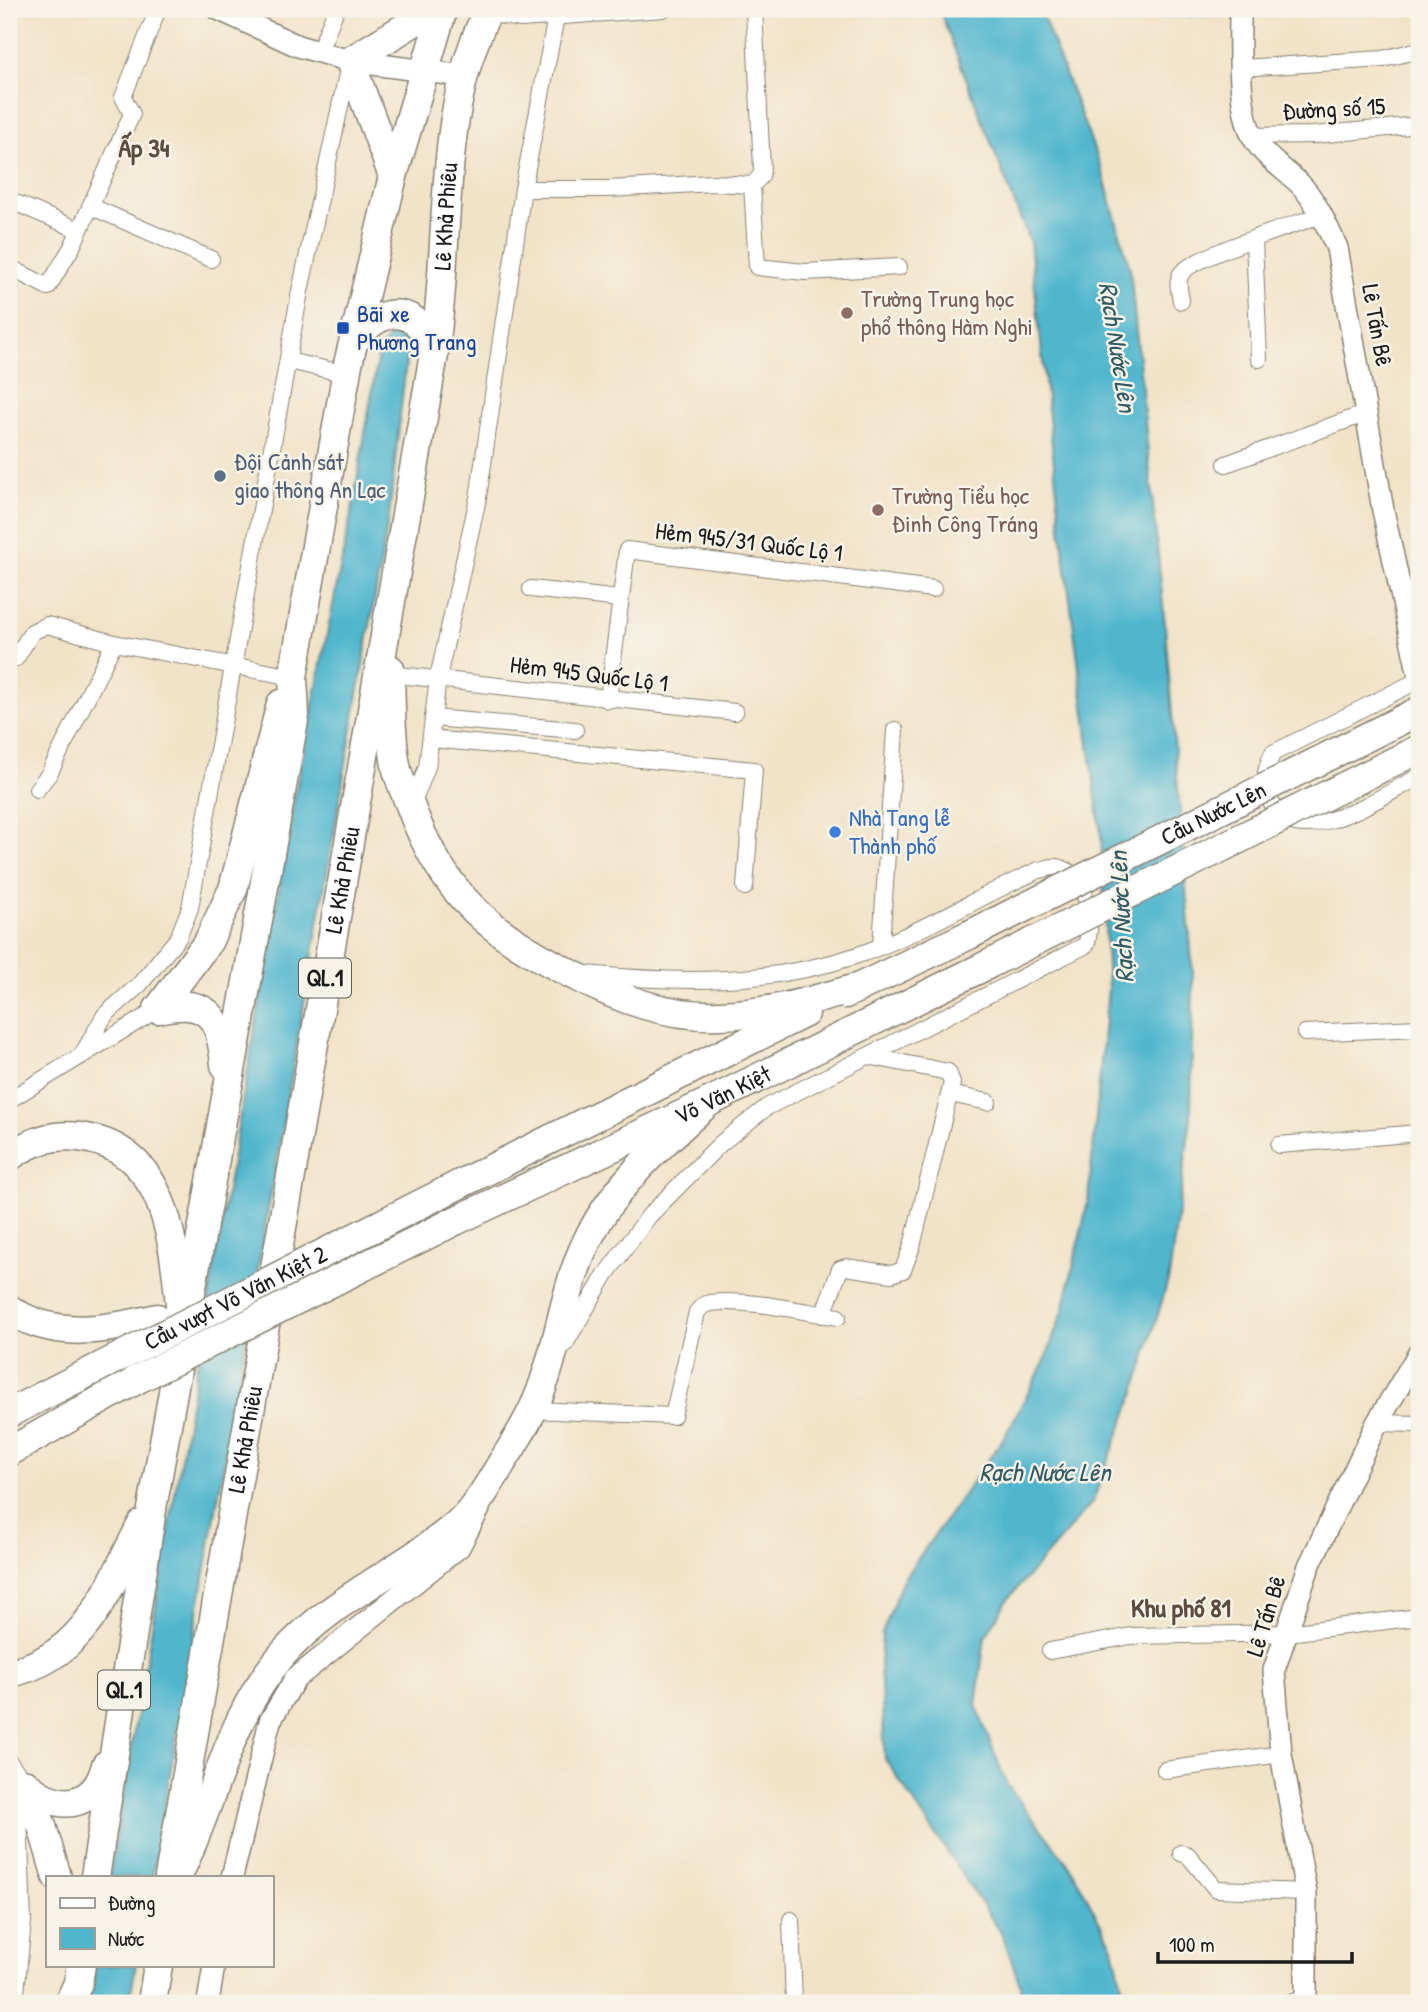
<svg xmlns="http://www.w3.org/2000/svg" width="1428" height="2012" viewBox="0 0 1428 2012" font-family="'Patrick Hand',sans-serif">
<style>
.water{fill:#50b6ce;stroke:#366975;stroke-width:2}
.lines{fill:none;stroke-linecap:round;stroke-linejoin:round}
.stream{stroke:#50b6ce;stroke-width:3.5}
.street-casing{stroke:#868072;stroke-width:18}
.secondary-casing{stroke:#868072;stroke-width:24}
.highway-casing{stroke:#868072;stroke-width:31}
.street{stroke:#fff;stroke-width:16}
.secondary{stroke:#fff;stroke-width:21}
.highway{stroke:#fff;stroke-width:28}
.highway-bridge-casing{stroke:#868072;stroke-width:31;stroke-linecap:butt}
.highway-bridge{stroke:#fff;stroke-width:28}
.education-dot{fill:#8d6e63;stroke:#f7f3e8;stroke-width:2.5}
.transit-dot{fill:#1a4fb4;stroke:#f7f3e8;stroke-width:2.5}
.service-dot{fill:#5c6f8a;stroke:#f7f3e8;stroke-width:2.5}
.shop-dot{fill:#3f7fe0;stroke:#f7f3e8;stroke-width:2.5}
.labels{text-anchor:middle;stroke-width:5;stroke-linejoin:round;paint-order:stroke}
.shield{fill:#f7f3e8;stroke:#5e5c59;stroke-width:2}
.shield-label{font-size:23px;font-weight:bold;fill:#1c1c1c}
.street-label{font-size:24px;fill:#1c1c1c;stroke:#f7f3e8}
.education-label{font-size:24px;fill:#785e54;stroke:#f7f3e8;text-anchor:start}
.transit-label{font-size:24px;fill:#164399;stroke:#f7f3e8;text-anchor:start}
.service-label{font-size:24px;fill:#4e5e75;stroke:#f7f3e8;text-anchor:start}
.shop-label{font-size:24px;fill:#366cbe;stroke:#f7f3e8;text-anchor:start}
.neighbourhood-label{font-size:26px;font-weight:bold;fill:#5d4c3e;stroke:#f7f3e8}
.water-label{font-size:26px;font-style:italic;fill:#315a63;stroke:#f7f3e8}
</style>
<rect width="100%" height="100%" fill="#f7f3e8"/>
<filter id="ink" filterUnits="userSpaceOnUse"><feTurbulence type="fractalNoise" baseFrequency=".0143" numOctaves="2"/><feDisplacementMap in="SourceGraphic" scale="14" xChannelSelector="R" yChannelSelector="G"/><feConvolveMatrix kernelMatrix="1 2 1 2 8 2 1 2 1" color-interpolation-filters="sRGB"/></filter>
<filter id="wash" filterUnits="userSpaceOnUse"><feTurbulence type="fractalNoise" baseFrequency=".00686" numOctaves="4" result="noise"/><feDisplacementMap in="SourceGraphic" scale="28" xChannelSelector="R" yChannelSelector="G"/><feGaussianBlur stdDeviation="1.57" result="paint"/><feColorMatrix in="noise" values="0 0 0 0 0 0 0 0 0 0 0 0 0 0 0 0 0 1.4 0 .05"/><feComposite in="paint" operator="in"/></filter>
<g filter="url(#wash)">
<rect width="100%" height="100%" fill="#f1e3c7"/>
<g class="water">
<polygon points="939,9 1040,9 1101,167 1130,269 1165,626 1193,975 1191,1118 1169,1277 1135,1392 1092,1503 1008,1599 985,1637 976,1705 1007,1785 1072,1869 1113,1947 1126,2003 1021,2003 1020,1985 1002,1934 885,1759 880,1666 882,1634 902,1581 1005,1436 1044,1363 1063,1311 1088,1201 1108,989 1101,835 1063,547 1030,243"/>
<polygon points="391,335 401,335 408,344 389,516 152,1877 109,1877 296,789 353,505 379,350"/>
<polygon points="95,1965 136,1965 129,2003 88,2003"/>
</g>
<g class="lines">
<g class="stream">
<polyline points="1038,13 1148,17 1233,14"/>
<polyline points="1248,13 1323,9"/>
</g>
</g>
</g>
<g filter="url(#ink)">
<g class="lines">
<defs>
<g id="street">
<polyline points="487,13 520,19 663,9"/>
<polyline points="319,52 336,9"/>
<polyline points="1242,68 1383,59 1419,50"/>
<polyline points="1252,136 1315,135 1419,125"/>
<polyline points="752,185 761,176 762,170 754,9"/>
<polyline points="523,189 609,189 713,183 752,185 757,267 805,272 899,267"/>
<polyline points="9,200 79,230"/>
<polyline points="90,206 211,259"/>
<polyline points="1254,240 1259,359"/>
<polyline points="9,267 48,287 72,247 132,114 123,97 158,9"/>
<path d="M1181,301C1180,293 1176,282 1181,274C1191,257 1297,224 1321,215"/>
<polyline points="288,361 347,374"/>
<polyline points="1226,464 1364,414"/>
<polyline points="531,589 620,599"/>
<polyline points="16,658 32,632 47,625 114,643 293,677"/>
<polyline points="390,674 735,712"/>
<path d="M1419,680L1273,753C1264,771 1262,785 1272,804C1298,855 1384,794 1419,777"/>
<polyline points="608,700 627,550 933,589"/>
<polyline points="433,718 575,730"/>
<polyline points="432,739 754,770 745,887"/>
<polyline points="37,789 49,774 114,643"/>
<polyline points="411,808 427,767 438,678 478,498 523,189 556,17"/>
<polyline points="881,946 895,730"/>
<polyline points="1305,1033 1419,1028"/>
<polyline points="83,1053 105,1015 140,984 178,938 190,908 300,291 349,65"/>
<polyline points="950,1094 988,1102"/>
<polyline points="9,1100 158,1009"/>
<polyline points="1279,1145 1419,1133"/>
<polyline points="823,1315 840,1269 846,1267 892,1274 903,1270 912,1246 952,1083 948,1072 868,1056"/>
<path d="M565,1344L606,1274L649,1216L720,1144L767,1107L1086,945C1094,922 1088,877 1061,868C1055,865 1046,869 1039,870C977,897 920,934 855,956C768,985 677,983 586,974"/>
<path d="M533,1410L673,1416L697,1312C701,1307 704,1304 711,1303C742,1298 805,1312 838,1317"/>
<polyline points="1377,1423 1419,1424"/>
<polyline points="1050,1651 1131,1636 1287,1633 1419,1617"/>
<polyline points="9,1762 26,1784"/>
<polyline points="1165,1770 1281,1754"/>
<polyline points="1181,1853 1188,1855 1216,1889 1306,1892"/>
<polyline points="791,1920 794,2003"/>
<polyline points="15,2003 23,1921 18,1787"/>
<polyline points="1288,2003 1306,2000"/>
</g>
<g id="secondary">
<polyline points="218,9 298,46 350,61 463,76"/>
<path d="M1240,9C1240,42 1237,108 1253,137C1264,157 1283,168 1299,183C1316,200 1327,226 1337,248L1383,510L1419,676"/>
<polyline points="232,1877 270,1721 295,1679 459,1547 479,1509"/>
<polyline points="208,2003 214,1965"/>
<polyline points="1306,2003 1306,1892 1281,1754 1274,1670 1309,1566 1377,1423 1419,1353"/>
</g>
<g id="highway">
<polyline points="393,176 350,61 435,9"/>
<path d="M354,342C381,301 422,306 434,354"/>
<path d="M390,669C391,700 390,734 396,765C398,778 405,792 410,805C443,896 489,932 573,975C619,999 667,1017 720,1015C768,1014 814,1000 860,987"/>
<polyline points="845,994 969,935"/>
<polyline points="158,1009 208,942 233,889 281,704"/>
<path d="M158,1009C209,997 221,1018 225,1065"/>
<path d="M9,1157C31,1141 52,1134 79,1137C165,1147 173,1237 180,1305"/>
<polyline points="460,1184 805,1013"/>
<path id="s1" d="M455,1221L709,1102L987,965"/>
<path d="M9,1309C53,1340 107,1330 157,1318"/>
<polyline points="9,1452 136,1380"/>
<path d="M9,1673C87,1657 108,1587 142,1524"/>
<path d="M26,1784C56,1812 95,1810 106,1765"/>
<polyline points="26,1784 42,1826 57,1877"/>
<polyline points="95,1877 153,1503 295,715 293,677 348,364 393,176 443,9"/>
<path id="s2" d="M169,1877L434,354C452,240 435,114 489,9"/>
<path d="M177,1877C215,1803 226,1719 283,1654C334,1596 408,1569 464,1518C479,1503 492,1479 503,1461C519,1436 535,1410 544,1382C561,1334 566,1281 590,1235C618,1181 664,1142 709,1102"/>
<polyline points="69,2003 78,1983 81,1965"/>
<polyline points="152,2003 158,1965"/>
</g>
</defs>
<use href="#street" class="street-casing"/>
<use href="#secondary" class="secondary-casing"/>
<use href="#highway" class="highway-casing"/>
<use href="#street" class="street"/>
<use href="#secondary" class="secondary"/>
<use href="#highway" class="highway"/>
<defs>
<g id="highway-bridge">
<path id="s3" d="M969,935L1419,711"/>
<polyline points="987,965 1419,749"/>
<polyline points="136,1380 455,1221"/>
<path id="s4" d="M9,1413L460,1184"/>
</g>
</defs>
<use href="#highway-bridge" class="highway-bridge-casing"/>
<use href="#highway-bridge" class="highway-bridge"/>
</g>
</g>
<g class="education-dot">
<circle cx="847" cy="313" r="7"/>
<circle cx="878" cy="510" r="7"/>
</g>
<rect class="transit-dot" x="336" y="321" width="14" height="14" rx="3.5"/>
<circle class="service-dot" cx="220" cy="476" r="7"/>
<circle class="shop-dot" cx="835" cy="832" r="7"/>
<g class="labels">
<g class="shield">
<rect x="299" y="958.5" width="52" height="39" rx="5"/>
<rect x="98" y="1670.5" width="52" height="39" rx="5"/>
</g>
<g class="shield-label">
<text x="325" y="986">QL.1</text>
<text x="124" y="1698">QL.1</text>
</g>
<g class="street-label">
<text transform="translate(1334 109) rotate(-3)" y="8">Đường số 15</text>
<text dy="8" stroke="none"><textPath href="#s2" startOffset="1684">Lê Khả Phiêu</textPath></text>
<text transform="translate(1377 325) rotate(80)" y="8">Lê Tấn Bê</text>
<text transform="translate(749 542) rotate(7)" y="8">Hẻm 945/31 Quốc Lộ 1</text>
<text transform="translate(589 674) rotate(7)" y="8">Hẻm 945 Quốc Lộ 1</text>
<text dy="8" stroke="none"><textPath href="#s3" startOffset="273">Cầu Nước Lên</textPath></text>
<text dy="8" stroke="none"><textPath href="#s2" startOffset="1012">Lê Khả Phiêu</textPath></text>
<text dy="8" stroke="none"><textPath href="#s1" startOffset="296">Võ Văn Kiệt</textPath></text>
<text dy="8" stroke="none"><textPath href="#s4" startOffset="254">Cầu vượt Võ Văn Kiệt 2</textPath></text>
<text dy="8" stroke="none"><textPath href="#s2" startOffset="444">Lê Khả Phiêu</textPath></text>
<text transform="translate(1266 1616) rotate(-73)" y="8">Lê Tấn Bê</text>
</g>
<g class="education-label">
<text x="861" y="307">Trường Trung học<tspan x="861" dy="28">phổ thông Hàm Nghi</tspan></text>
<text x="892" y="504">Trường Tiểu học<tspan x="892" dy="28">Đinh Công Tráng</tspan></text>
</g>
<g class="transit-label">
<text x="357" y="322">Bãi xe<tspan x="357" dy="28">Phương Trang</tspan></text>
</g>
<g class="service-label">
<text x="234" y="470">Đội Cảnh sát<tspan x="234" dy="28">giao thông An Lạc</tspan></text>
</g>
<g class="shop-label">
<text x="849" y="826">Nhà Tang lễ<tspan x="849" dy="28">Thành phố</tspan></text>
</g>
<g class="neighbourhood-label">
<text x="144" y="157">Ấp 34</text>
<text x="1181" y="1617">Khu phố 81</text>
</g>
<g class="water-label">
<text transform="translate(1118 347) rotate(81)" y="9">Rạch Nước Lên</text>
<text transform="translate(1121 917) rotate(-93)" y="9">Rạch Nước Lên</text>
<text x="1045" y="1481">Rạch Nước Lên</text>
</g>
</g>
<rect width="1428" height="2012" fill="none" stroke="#f7f3e8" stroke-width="35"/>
<rect x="46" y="1876" width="228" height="91" fill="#f7f3e8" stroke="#9f9d96" stroke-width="2"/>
<rect x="60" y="1898" width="35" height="10" fill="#ffffff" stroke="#9f9d96" stroke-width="2"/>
<text x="108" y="1910" font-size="21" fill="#1c1c1c">Đường</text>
<rect x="60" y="1928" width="35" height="21" fill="#50b6ce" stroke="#9f9d96" stroke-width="2"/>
<text x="108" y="1946" font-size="21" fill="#1c1c1c">Nước</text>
<path d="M1158 1952v10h194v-10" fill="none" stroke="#1c1c1c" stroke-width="3.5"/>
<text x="1169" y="1952" font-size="21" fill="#1c1c1c" stroke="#f7f3e8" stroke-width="5" paint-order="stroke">100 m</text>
</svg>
